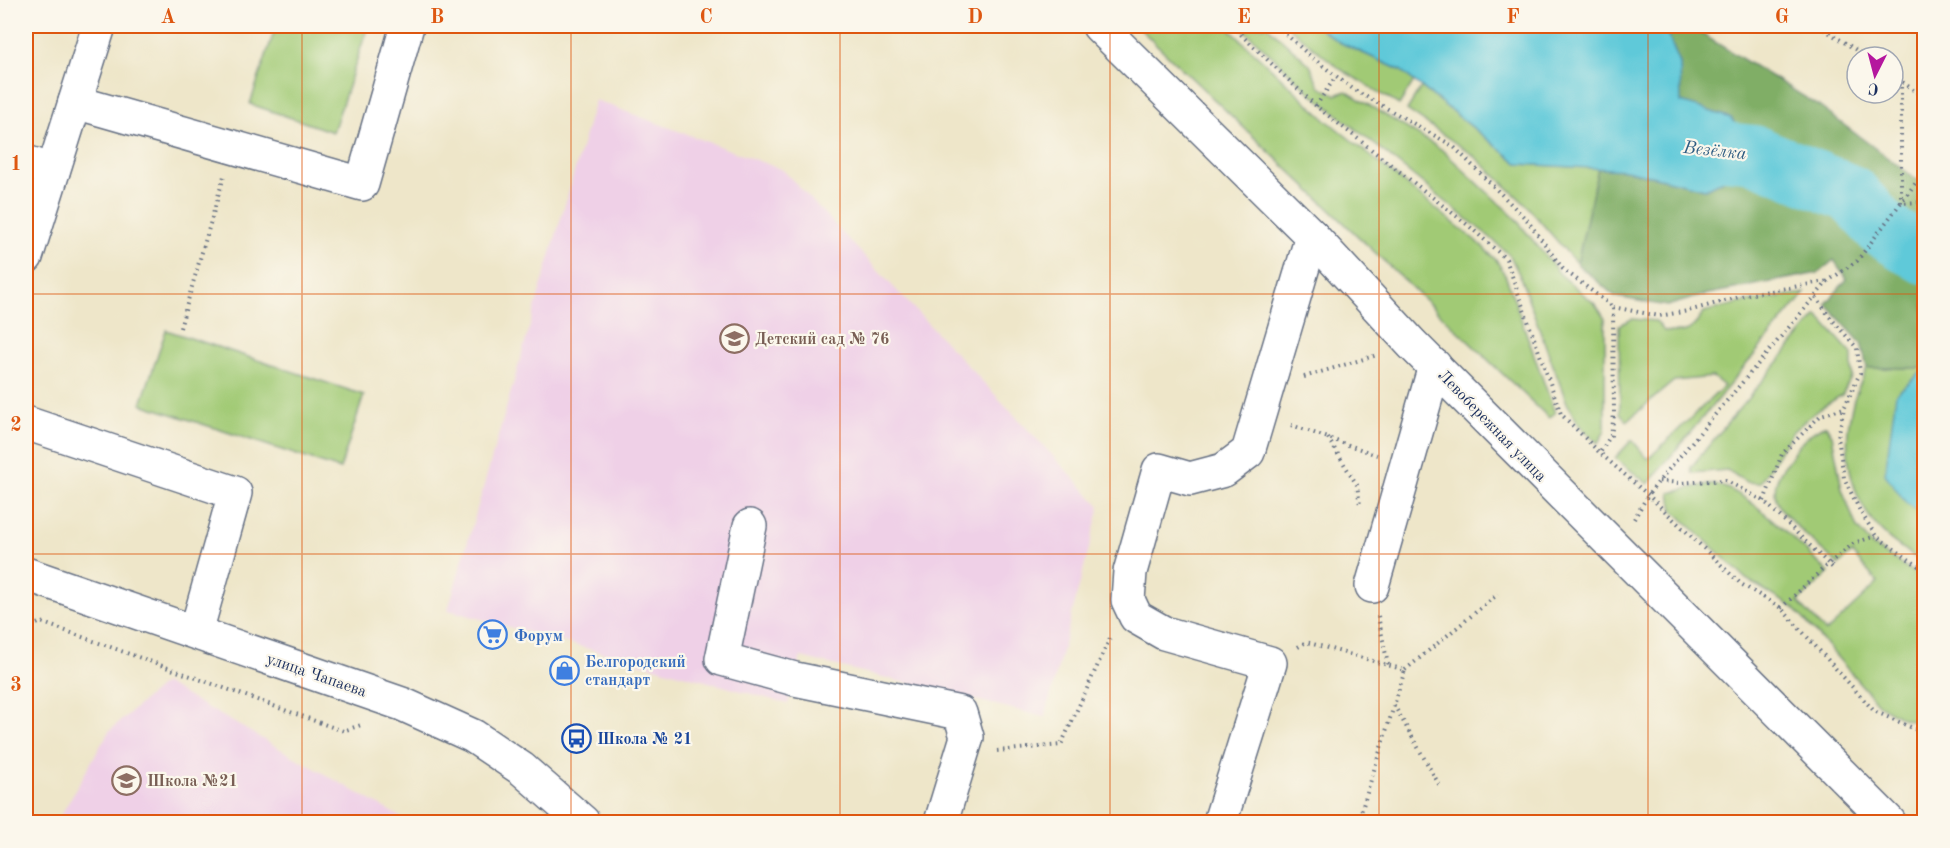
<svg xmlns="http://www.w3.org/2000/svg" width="1950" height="848" viewBox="0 0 1950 848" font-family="'Old Standard TT',serif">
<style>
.built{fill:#efd0e7}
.green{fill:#a1ca75;stroke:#5e7c6a;stroke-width:1.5}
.forest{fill:#80ae66;stroke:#4e6e62;stroke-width:1.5}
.water{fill:#5ec9d9;stroke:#3c7c9c;stroke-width:1.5}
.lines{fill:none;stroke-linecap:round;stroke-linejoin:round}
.river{stroke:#5ec9d9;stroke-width:58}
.minor-casing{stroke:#656f83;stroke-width:36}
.path{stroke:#656f83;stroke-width:4;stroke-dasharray:1.5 4.5;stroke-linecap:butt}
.minor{stroke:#fff;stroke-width:33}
.grid{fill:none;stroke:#de5710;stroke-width:1.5;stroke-opacity:0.55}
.labels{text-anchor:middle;stroke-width:4.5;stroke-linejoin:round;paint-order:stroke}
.education-label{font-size:16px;font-weight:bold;fill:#785e54;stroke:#fbf7ec;text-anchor:start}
.street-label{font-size:16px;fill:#1b2f5e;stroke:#fbf7ec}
.shop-label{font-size:16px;font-weight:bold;fill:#366cbe;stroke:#fbf7ec;text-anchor:start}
.transit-label{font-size:16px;font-weight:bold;fill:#164399;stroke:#fbf7ec;text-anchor:start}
.water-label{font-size:18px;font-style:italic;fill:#2f5d83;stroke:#fbf7ec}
.neatline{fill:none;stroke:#de5710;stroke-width:2}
.grid-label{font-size:20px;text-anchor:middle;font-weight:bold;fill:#de5710}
</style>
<rect width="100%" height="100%" fill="#fbf7ec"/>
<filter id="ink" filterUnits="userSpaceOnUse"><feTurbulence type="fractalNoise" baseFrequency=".0167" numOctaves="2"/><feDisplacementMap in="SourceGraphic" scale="12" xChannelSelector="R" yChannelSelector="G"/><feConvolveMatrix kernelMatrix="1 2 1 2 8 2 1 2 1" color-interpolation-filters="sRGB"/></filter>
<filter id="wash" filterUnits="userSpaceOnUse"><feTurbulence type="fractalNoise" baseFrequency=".008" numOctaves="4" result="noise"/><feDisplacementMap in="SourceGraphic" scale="24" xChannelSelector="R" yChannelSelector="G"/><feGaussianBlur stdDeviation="1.35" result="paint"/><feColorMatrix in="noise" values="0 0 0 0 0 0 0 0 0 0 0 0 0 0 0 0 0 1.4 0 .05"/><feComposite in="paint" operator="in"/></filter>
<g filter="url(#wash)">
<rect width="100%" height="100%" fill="#eee6c9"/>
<g class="built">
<polygon points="595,100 783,170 1100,506 1045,717 801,657 788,704 448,610"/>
<polygon points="164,683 409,822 57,822 109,731"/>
</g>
<g class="green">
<polygon points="276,26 368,26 333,132 250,104"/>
<polygon points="1137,26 1226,26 1325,119 1481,245 1497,261 1506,277 1555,413 1549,418"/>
<polygon points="1240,26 1267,26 1310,65 1319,86 1336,95 1346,91 1441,149 1515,218 1560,274 1596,305 1605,319 1605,431 1598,443 1579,425 1567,403 1519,274 1510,256 1492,239 1312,94"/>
<polygon points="1287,26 1317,26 1339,42 1400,70 1414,81 1399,105 1340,69"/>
<polygon points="1421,87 1519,164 1598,168 1577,264 1525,204 1473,155 1407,110"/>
<path d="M1805,293L1648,484L1615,458L1632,440L1648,459L1724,386L1713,377L1674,381L1627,421L1620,413L1619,325L1632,319L1656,321L1664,331C1686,335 1693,331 1704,312L1740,303Z"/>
<polygon points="1817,315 1852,354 1852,376 1842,395 1819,409 1792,432 1760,483 1746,482 1727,470 1692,473 1691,467"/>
<polygon points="166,330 364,395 340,469 141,404"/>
<path d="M1867,368H1924V370L1896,394L1906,503L1924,515V563C1909,553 1892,543 1880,530C1848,496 1841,446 1853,403C1856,391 1862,380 1867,368Z"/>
<path d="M1826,425L1832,435L1842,489L1857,528L1872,545L1924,579V728L1921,724L1902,718L1879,705L1794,608L1746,579L1673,510L1670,493C1684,490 1702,483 1716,485C1749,490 1804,550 1829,573L1798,602L1826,632L1878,583L1852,553L1839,565C1825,552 1783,517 1777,502C1771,487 1780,470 1789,459C1799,444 1809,432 1826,425Z"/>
</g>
<g class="forest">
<polygon points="1664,26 1689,26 1816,104 1924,185 1924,255 1884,230 1851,194 1754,154 1731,118 1680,102 1680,64"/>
<polygon points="1749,167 1802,188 1883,246 1924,269 1924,368 1867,368 1861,343 1826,304 1847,279 1834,260 1818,273 1708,294 1667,306 1616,297 1577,264 1598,168 1626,170 1705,189"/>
</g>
<g class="water">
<polygon points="1317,26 1664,26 1680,64 1681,102 1731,118 1754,154 1851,194 1884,230 1924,255 1924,269 1883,246 1802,188 1749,167 1705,189 1626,170 1519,164 1400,70 1339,42"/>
<polygon points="1924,370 1924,515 1906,503 1885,474 1896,394"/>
</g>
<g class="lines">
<polyline class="river" points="1676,146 1754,154 1851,194 1884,230 1924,255"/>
</g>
</g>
<g filter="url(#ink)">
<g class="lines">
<defs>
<g id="minor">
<polyline points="1099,26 1312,236 1412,344 1889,822"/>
<polyline points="75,102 362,184 407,26"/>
<polyline points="26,162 53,171"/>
<polyline points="26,257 99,26"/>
<polyline points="26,423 235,493 196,632"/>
<polyline points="750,526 722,659 795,679 960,713 967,737 941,822"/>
<polyline points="26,574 402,704 473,736 522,769 583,822"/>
<polyline points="1372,586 1435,366"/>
<polyline points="1220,822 1270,663 1164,633 1136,617 1128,600 1130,572 1159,470 1190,479 1224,470 1248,452 1312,236"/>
</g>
</defs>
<use href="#minor" class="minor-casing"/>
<g class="path">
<polyline points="1232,26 1316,106 1469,226 1506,259 1561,414 1600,453 1648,495 1741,584 1781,608 1874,711 1915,729 1924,740"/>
<polyline points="1277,26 1310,56 1353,89 1453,146 1527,220 1563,269 1613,307 1614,415 1611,435 1600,453"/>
<polyline points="1819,26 1867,57"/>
<polyline points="1893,75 1924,98"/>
<polyline points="1901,81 1901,203 1924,202"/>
<polyline points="1316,106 1336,76"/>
<polyline points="1816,297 1829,316 1857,348 1860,373 1844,408 1838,437 1844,478 1860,511 1876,536 1924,570"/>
<polyline points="1613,307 1659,316 1688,311 1746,295 1828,281"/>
<polyline points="180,328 224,176"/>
<polyline points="1304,377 1377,355"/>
<polyline points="1291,425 1377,455"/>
<polyline points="1328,438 1357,485 1360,505"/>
<polyline points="1659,481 1679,483 1725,480 1764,501 1834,569"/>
<polyline points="1764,501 1782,454 1821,415 1844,408"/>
<polyline points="1634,519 1648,495 1659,481 1828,281 1857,261 1924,172"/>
<polyline points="1781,608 1828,564 1854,543 1876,536"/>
<polyline points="1378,616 1388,665"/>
<polyline points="26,629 41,622 343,731 361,725"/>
<polyline points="1298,647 1306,642 1405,670 1358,822"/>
<polyline points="1405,670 1498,594"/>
<polyline points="1394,705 1441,788"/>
<polyline points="997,751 1061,745 1111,636"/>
</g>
<use href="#minor" class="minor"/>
</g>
</g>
<path class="grid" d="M302,26V822M571,26V822M840,26V822M1110,26V822M1379,26V822M1648,26V822M26,294H1924M26,554H1924"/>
<defs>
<symbol id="school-ring" viewBox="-11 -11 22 22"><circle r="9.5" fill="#fbf7ec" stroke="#8d6e63" stroke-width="1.5"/><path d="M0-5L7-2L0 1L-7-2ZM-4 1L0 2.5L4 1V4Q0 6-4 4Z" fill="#8d6e63"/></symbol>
<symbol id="supermarket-ring" viewBox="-11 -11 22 22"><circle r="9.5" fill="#fbf7ec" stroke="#3f7fe0" stroke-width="1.5"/><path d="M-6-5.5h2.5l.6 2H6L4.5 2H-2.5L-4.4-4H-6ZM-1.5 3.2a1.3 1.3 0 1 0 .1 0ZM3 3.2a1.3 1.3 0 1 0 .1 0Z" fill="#3f7fe0"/></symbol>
<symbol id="shop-ring" viewBox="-11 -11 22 22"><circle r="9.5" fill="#fbf7ec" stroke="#3f7fe0" stroke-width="1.5"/><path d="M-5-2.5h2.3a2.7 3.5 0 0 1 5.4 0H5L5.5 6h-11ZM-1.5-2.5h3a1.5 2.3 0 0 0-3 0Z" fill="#3f7fe0"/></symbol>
<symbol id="bus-ring" viewBox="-11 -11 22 22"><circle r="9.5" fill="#fbf7ec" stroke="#1a4fb4" stroke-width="1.5"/><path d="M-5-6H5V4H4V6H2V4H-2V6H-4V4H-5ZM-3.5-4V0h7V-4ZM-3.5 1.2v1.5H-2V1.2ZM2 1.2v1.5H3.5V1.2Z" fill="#1a4fb4"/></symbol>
</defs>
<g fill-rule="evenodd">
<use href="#school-ring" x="718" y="322" width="33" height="33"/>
<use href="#supermarket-ring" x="476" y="618" width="33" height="33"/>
<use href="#shop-ring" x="548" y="654" width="33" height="33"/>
<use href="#bus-ring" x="560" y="722" width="33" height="33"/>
<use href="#school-ring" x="110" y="764" width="33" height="33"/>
</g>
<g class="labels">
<g class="education-label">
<text x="755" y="344">Детский сад № 76</text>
<text x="147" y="786">Школа №21</text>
</g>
<g class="street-label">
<text transform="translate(1493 425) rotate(46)" y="6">Левобережная улица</text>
<text transform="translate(317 674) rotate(19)" y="6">улица Чапаева</text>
</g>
<g class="shop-label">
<text x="514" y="641">Форум</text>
<text x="585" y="667">Белгородский<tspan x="585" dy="18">стандарт</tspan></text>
</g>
<g class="transit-label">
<text x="597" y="744">Школа № 21</text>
</g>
<g class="water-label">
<text transform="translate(1715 150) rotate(6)" y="6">Везёлка</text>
</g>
</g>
<rect width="1950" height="848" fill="none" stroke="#fbf7ec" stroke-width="66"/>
<g transform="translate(1875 75) rotate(186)"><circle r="28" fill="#fbf7ec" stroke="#a1a7b3" stroke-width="1.5"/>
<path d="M0-4.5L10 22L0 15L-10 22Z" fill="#b5179e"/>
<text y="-9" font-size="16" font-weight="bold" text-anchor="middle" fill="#1b2f5e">С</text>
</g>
<rect x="33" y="33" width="1884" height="782" class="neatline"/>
<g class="grid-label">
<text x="168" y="23">A</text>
<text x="437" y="23">B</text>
<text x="706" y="23">C</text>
<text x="975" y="23">D</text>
<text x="1244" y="23">E</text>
<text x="1513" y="23">F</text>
<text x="1782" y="23">G</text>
<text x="16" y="170">1</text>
<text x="16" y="431">2</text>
<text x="16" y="691">3</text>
</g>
</svg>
